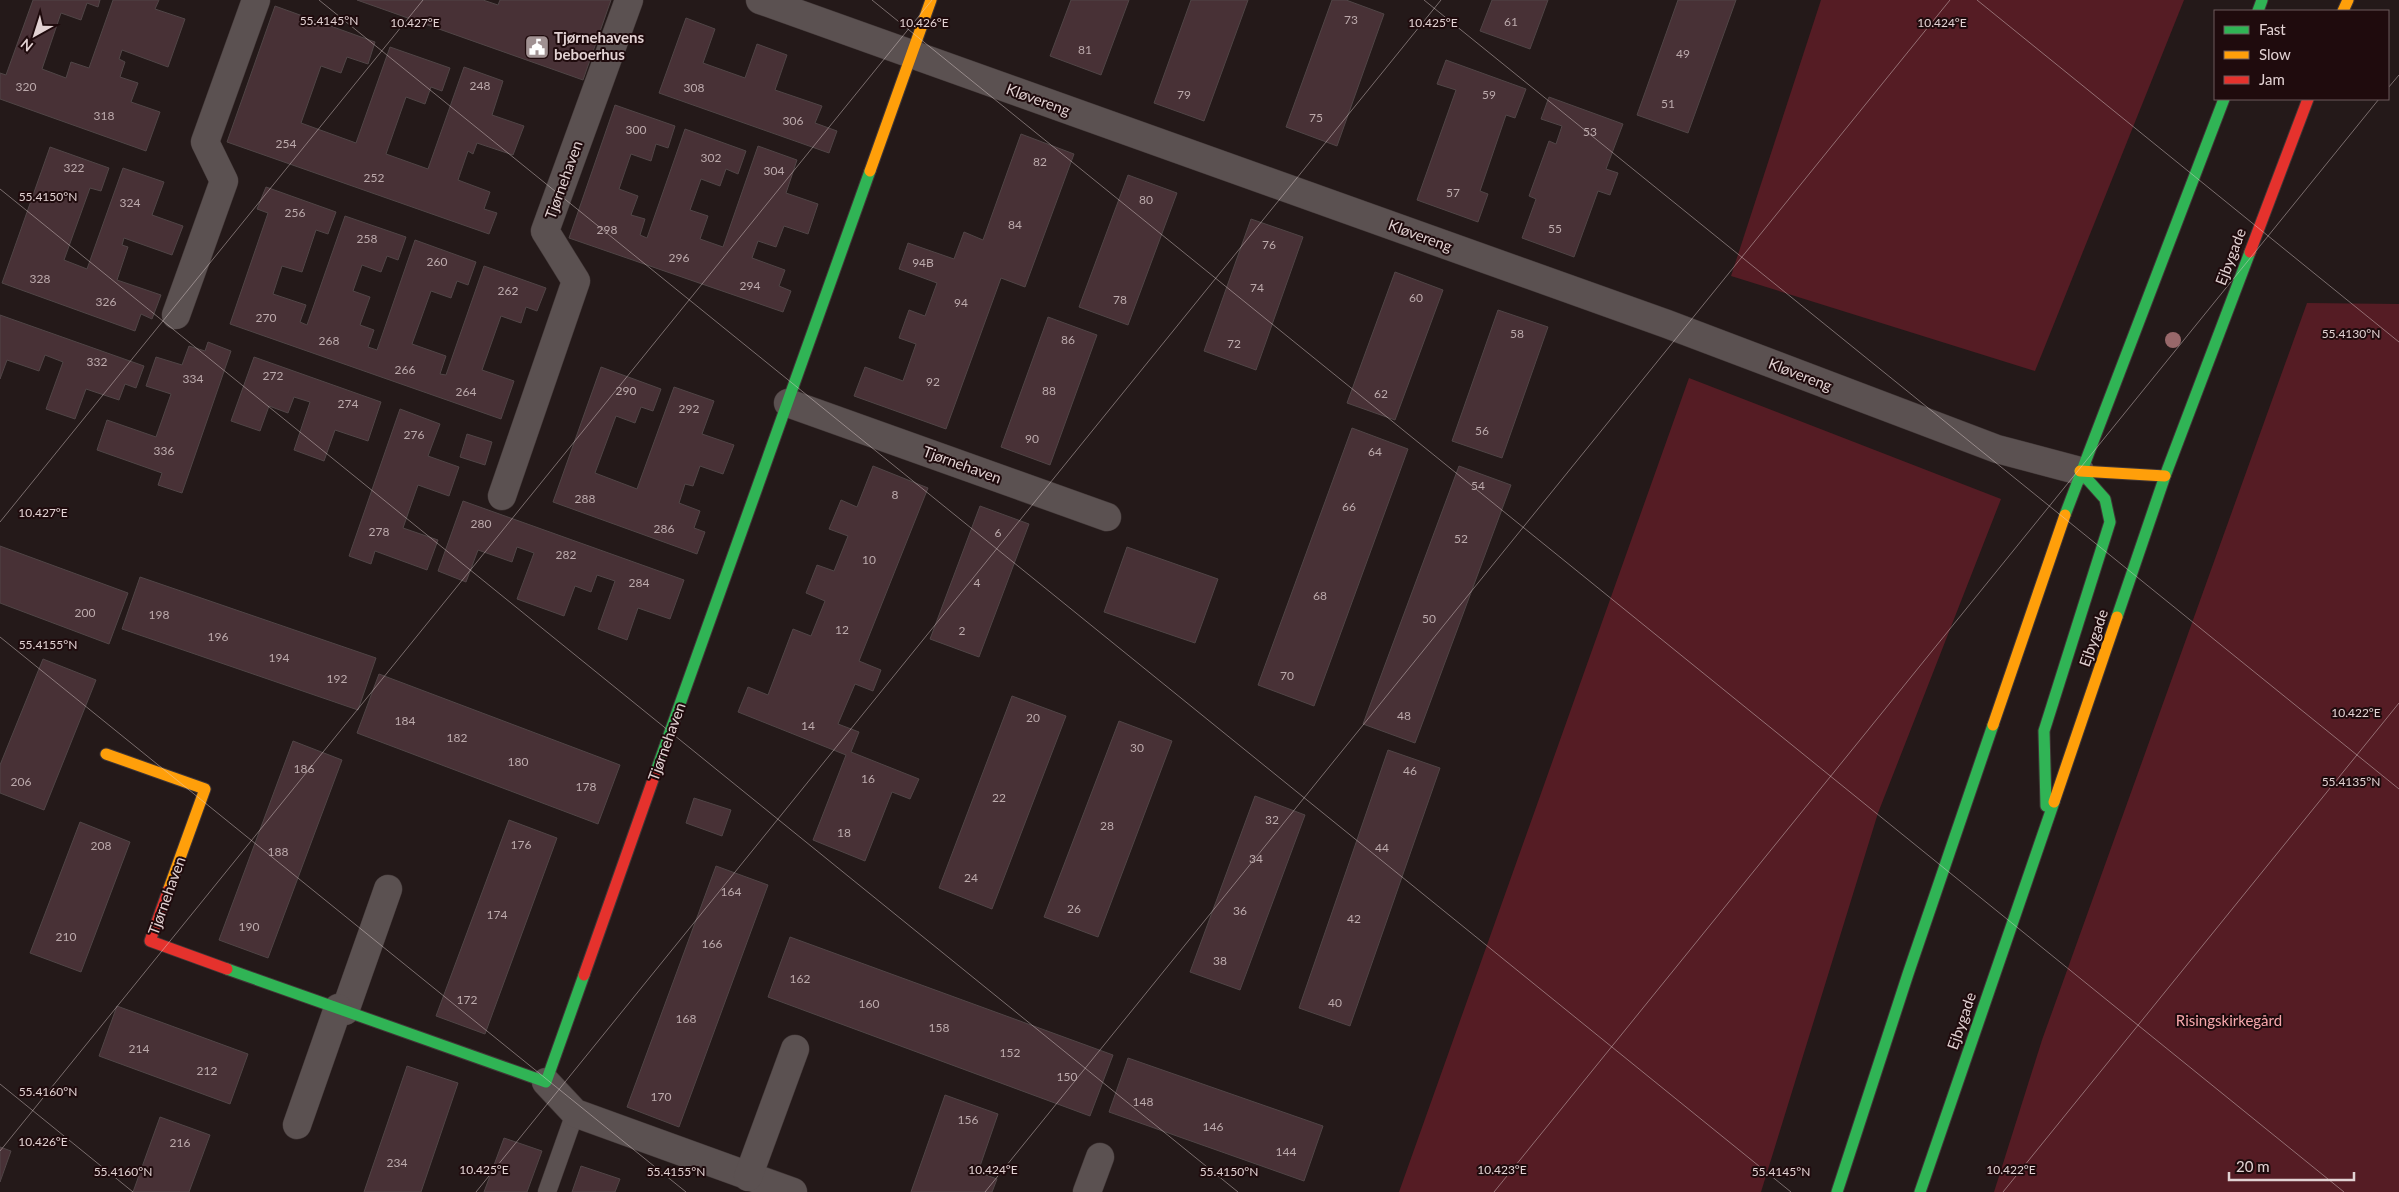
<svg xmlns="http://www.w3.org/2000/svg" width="2399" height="1192" viewBox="0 0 2399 1192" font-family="Lato,sans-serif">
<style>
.green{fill:#551c24}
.building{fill:#483136;stroke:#504546}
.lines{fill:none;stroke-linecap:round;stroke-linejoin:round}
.lane-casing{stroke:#403636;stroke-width:19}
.street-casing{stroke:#403636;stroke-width:29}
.fast-casing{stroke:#403636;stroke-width:13}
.slow-casing{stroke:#403636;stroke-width:13}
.jam-casing{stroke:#403636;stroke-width:13}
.lane{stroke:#5b5151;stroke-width:18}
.street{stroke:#5b5151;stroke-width:28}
.fast{stroke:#30b455;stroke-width:11}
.slow{stroke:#ff9f0a;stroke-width:11}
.jam{stroke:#e5322d;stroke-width:11}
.tree{fill:#98686a}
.ticks{fill:none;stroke:#e2d2d3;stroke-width:1;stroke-opacity:0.45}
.labels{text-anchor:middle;stroke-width:4;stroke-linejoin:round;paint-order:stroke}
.number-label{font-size:12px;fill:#bcaaac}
.poi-label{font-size:15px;font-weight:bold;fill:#e2d2d3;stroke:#1f0b0d;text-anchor:start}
.street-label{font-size:15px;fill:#e2d2d3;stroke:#1f0b0d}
.park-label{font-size:15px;fill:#f7a8ad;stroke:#1f0b0d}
.ticks-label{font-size:12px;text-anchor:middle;fill:#e2d2d3;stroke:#1f0b0d;stroke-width:4;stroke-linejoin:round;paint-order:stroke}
</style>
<rect width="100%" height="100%" fill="#241919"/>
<g class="green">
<polygon points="1821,0 2184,0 2035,371 1731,276"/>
<polygon points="2307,303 2399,304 2399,1192 1994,1192 2042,1040"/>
<polygon points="1689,378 2001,499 1878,813 1761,1192 1399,1192"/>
</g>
<g class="building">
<polygon points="33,0 100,0 98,7 87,3 81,20 61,13 42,69 66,78 71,62 89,68 113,0 159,0 155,9 185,19 168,67 122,50 119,59 125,62 120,77 138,83 131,102 160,112 146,151 0,99 0,73 6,75"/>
<polygon points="357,0 483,0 498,5 500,0 611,0 583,80"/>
<polygon points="1071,0 1129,0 1101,75 1050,56"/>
<polygon points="1191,0 1248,0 1204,121 1154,103"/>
<polygon points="1332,0 1346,0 1384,14 1337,146 1286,127"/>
<polygon points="1492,0 1548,0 1530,49 1480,31"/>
<polygon points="1678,0 1736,0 1688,133 1637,115"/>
<polygon points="275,6 375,42 368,64 347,57 341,73 321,66 301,123 356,143 390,47 450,68 442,91 431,87 425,104 406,97 386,154 428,169 464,67 503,81 492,115 524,126 513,155 477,143 473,154 468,151 458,180 490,192 484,209 497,213 489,234 227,142"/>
<polygon points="686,18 715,29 703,63 745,78 757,44 787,55 775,90 822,106 815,123 837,131 829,153 659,93"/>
<polygon points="1446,60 1526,89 1515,118 1506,115 1480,191 1488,194 1478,222 1417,200 1456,90 1437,84"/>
<polygon points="1549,97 1623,124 1606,169 1618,173 1610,195 1598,191 1574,257 1522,238 1536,199 1529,196 1549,141 1556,144 1562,126 1541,119"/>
<polygon points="615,105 675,126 668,148 656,144 651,161 631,154 619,189 638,196 631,215 645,219 640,235 647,238 685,129 746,151 738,174 726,169 720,186 701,179 690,210 708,216 700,239 723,247 758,146 797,160 786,193 818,204 808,234 784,226 776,247 758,241 752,258 785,270 779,286 791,291 783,312 569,238"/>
<polygon points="1021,134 1074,154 1025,287 1001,278 946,429 854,396 865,367 903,381 916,344 899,338 909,310 925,316 937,283 899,269 908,243 954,259 964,232 983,240"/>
<polygon points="50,147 109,168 101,191 90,188 64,260 87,269 123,168 164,182 152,215 183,226 172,255 124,238 122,245 128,247 117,280 161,295 152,319 141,314 135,331 2,283"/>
<polygon points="1128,175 1177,193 1128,325 1079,307"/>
<polygon points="266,187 336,212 328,234 316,230 302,272 282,266 273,294 306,305 300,322 307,325 345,216 406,237 398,260 387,256 381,272 362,265 353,291 370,297 360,325 374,330 368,347 377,350 415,240 476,262 468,285 457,281 451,298 431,291 412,344 446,356 440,374 446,375 484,266 546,288 537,311 526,307 521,323 501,316 482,370 514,381 501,419 230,324 268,213 257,209"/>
<polygon points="1251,219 1303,237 1256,370 1204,351"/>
<polygon points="1395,272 1443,290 1395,420 1347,403"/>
<polygon points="1498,310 1548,327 1502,458 1452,441"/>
<polygon points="0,315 144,366 136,388 125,384 119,400 86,389 75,419 46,409 63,362 45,355 39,371 7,360 0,379"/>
<polygon points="1048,317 1097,335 1050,465 1001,447"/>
<polygon points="208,342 231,351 182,493 158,485 162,473 97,450 107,420 156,437 171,394 146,386 156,357 182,365 189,346 205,351"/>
<polygon points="254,357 381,402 368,441 335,430 324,461 294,450 310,402 294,397 288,413 269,406 260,431 231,421"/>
<polygon points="601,367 661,389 653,411 641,407 635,423 616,416 595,473 637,489 674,387 714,401 702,434 734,445 723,474 700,466 693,486 685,484 679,503 700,511 694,528 705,532 697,554 553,502"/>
<polygon points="400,409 440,424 428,456 459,467 449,496 418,485 403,528 438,540 427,570 375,551 371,564 349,556"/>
<polygon points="1352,428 1408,449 1314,706 1258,685"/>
<polygon points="467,434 492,442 485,465 460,457"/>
<polygon points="873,466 928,488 859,661 881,670 873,691 855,684 838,724 859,732 851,752 919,779 910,799 892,792 865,861 813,840 846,755 738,712 748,687 768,695 793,629 811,636 825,601 806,593 817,565 834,571 848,536 829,529 841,500 857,507"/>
<polygon points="1459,466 1511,485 1415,743 1363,724"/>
<polygon points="463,501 684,580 670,619 638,608 627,640 598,629 615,581 597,575 591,592 575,586 564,616 517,599 534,553 517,547 512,562 478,550 466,582 438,571"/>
<polygon points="980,506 1029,524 979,657 930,639"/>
<polygon points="0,546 128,593 109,644 0,603"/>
<polygon points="1127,547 1218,579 1195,643 1104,612"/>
<polygon points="140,577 376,658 358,710 122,629"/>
<polygon points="43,659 96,680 44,810 0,793 0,765"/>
<polygon points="379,674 620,765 598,824 357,733"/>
<polygon points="1012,696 1066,716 992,909 939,888"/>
<polygon points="1119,721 1172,741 1098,937 1044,917"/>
<polygon points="293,741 342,760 268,958 219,940"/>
<polygon points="1388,750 1440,768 1350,1026 1299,1008"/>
<polygon points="1255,796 1305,815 1240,990 1190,972"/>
<polygon points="694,798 731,810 722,836 686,823"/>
<polygon points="509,820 557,838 485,1034 436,1016"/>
<polygon points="80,822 130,842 81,972 30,953"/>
<polygon points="716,866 768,885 679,1127 627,1107"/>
<polygon points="790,937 1113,1055 1090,1116 768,997"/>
<polygon points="117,1006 248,1054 230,1104 99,1056"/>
<polygon points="1128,1058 1323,1126 1304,1181 1109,1112"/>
<polygon points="407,1066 458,1083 421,1192 364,1192"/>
<polygon points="945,1095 998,1114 978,1172 997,1179 992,1192 911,1192"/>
<polygon points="160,1117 210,1135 189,1192 133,1192"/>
<polygon points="504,1138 542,1151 527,1192 484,1192"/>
<polygon points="0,1147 11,1151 0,1182"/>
<polygon points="581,1166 620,1179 615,1192 572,1192"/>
</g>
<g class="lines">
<defs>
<polyline id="lane" points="547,1192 575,1113"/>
<g id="street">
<polyline points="760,0 1667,324 1997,449 2080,471"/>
<polyline points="176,315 224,181 205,142 256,0"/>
<polyline points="788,403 1107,517"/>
<polyline points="502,496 576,281 545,231 629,0"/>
<polyline points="345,1011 388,889"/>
<polyline points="546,1082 575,1113 793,1192"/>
<polyline points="297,1125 338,1008"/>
<polyline points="748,1177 795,1049"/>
<polyline points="1087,1192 1100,1157"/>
</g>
<g id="fast">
<polyline points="2258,11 2262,0"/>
<polyline points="2065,515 2224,99"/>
<polyline points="2117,617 2165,476 2250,252"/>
<polyline points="655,774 870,171"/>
<polyline points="2046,806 2044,731 2110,522 2105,499 2080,471"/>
<polyline points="227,969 546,1082 584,975"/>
<polyline points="1837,1192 1908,974 1993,725"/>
<polyline points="1920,1192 2054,802"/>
</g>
<g id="slow">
<polyline points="2343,11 2348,0"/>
<polyline points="870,171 931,0"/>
<polyline points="2080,471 2165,476"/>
<polyline points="1993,725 2065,515"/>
<polyline points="106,754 205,789 168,891"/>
<polyline points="2054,802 2117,617"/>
</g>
<g id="jam">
<polyline points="2250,252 2308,99"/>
<polyline points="168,891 150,941 227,969"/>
<polyline points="584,975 655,774"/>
</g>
</defs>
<use href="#lane" class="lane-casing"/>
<use href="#street" class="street-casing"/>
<use href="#fast" class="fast-casing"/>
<use href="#slow" class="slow-casing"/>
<use href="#jam" class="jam-casing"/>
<use href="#lane" class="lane"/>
<use href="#street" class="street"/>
<use href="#fast" class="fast"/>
<use href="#slow" class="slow"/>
<use href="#jam" class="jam"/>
</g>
<circle class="tree" cx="2173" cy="340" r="8"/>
<path class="ticks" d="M319,0L1791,1192M872,0L2344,1192M1424,0L2399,789M1977,0L2399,342M2388,88L2399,75M0,189L1238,1192M0,522L423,0M0,637L686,1192M0,1084L133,1192M0,1151L932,0M476,1192L1441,0M985,1192L1950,0M1494,1192L2379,99M2003,1192L2399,703"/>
<defs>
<symbol id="civic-square" viewBox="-11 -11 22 22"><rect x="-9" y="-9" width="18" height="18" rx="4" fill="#a09192" stroke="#1f0b0d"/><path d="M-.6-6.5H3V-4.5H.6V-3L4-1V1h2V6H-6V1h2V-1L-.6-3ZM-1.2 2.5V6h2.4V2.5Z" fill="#fff"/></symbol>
</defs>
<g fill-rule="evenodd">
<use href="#civic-square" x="523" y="33" width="28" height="28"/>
</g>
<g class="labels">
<g class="number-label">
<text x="1351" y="24">73</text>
<text x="1511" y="26">61</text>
<text x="1085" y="54">81</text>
<text x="1683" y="58">49</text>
<text x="480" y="90">248</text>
<text x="26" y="91">320</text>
<text x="694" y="92">308</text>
<text x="1184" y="99">79</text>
<text x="1489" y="99">59</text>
<text x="1668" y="108">51</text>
<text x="104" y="120">318</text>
<text x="1316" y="122">75</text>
<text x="793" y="125">306</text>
<text x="636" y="134">300</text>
<text x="1590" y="136">53</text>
<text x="286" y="148">254</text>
<text x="711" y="162">302</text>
<text x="1040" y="166">82</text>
<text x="74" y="172">322</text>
<text x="774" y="175">304</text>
<text x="374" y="182">252</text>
<text x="1453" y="197">57</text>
<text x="1146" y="204">80</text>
<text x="130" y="207">324</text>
<text x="295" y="217">256</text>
<text x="1015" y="229">84</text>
<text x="1555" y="233">55</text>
<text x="607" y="234">298</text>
<text x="367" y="243">258</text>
<text x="1269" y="249">76</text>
<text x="679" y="262">296</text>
<text x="437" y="266">260</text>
<text x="923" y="267">94B</text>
<text x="40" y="283">328</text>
<text x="750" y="290">294</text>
<text x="1257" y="292">74</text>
<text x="508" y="295">262</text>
<text x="1416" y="302">60</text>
<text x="1120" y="304">78</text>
<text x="106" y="306">326</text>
<text x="961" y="307">94</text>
<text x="266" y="322">270</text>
<text x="1517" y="338">58</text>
<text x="1068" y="344">86</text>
<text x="329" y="345">268</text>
<text x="1234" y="348">72</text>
<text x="97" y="366">332</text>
<text x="405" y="374">266</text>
<text x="273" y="380">272</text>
<text x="193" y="383">334</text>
<text x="933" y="386">92</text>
<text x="626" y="395">290</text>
<text x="1049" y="395">88</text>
<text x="466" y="396">264</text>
<text x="1381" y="398">62</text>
<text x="348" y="408">274</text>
<text x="689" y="413">292</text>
<text x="1482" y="435">56</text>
<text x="414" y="439">276</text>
<text x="1032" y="443">90</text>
<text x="164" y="455">336</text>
<text x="1375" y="456">64</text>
<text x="1478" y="490">54</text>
<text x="895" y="499">8</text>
<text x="585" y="503">288</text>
<text x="1349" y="511">66</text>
<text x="481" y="528">280</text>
<text x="664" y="533">286</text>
<text x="379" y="536">278</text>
<text x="998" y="537">6</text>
<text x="1461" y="543">52</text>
<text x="566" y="559">282</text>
<text x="869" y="564">10</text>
<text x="639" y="587">284</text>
<text x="977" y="587">4</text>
<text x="1320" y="600">68</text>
<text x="85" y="617">200</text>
<text x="159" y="619">198</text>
<text x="1429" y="623">50</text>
<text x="842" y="634">12</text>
<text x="962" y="635">2</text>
<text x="218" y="641">196</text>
<text x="279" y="662">194</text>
<text x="1287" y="680">70</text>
<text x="337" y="683">192</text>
<text x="1404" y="720">48</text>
<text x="1033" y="722">20</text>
<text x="405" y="725">184</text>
<text x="808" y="730">14</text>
<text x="457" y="742">182</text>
<text x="1137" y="752">30</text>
<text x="518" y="766">180</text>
<text x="304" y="773">186</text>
<text x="1410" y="775">46</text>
<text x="868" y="783">16</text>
<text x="21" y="786">206</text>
<text x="586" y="791">178</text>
<text x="999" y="802">22</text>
<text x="1272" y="824">32</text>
<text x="1107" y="830">28</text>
<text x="844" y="837">18</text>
<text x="521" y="849">176</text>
<text x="101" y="850">208</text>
<text x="1382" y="852">44</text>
<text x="278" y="856">188</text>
<text x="1256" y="863">34</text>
<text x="971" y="882">24</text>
<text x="731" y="896">164</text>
<text x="1074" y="913">26</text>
<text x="1240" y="915">36</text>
<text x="497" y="919">174</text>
<text x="1354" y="923">42</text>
<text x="249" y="931">190</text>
<text x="66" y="941">210</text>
<text x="712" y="948">166</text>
<text x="1220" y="965">38</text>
<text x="800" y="983">162</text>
<text x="467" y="1004">172</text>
<text x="1335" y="1007">40</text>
<text x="869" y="1008">160</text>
<text x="686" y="1023">168</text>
<text x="939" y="1032">158</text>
<text x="139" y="1053">214</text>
<text x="1010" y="1057">152</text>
<text x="207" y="1075">212</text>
<text x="1067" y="1081">150</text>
<text x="661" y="1101">170</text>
<text x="1143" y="1106">148</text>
<text x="968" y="1124">156</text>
<text x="1213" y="1131">146</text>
<text x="180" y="1147">216</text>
<text x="1286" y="1156">144</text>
<text x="397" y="1167">234</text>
</g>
<g class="poi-label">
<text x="554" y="43">Tjørnehavens<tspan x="554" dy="17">beboerhus</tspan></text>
</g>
<g class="street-label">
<text transform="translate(1038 100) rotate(20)" y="5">Kløvereng</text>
<text transform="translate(564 180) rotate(-70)" y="5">Tjørnehaven</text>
<text transform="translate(1420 236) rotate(20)" y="5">Kløvereng</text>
<text transform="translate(2231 257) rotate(-69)" y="5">Ejbygade</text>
<text transform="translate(1800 375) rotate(21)" y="5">Kløvereng</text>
<text transform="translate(962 465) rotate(20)" y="5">Tjørnehaven</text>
<text transform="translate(2094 638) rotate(-71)" y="5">Ejbygade</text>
<text transform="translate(667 742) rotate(-70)" y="5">Tjørnehaven</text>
<text transform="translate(167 896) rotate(-70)" y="5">Tjørnehaven</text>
<text transform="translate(1962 1021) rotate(-71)" y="5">Ejbygade</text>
</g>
<g class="park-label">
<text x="2229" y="1026">Risingskirkegård</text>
</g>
</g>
<g class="ticks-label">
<text x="329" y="25">55.4145°N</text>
<text x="415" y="27">10.427°E</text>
<text x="924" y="27">10.426°E</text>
<text x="1433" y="27">10.425°E</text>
<text x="1942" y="27">10.424°E</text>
<text x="48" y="201">55.4150°N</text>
<text x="2351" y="338">55.4130°N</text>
<text x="43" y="517">10.427°E</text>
<text x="48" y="649">55.4155°N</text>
<text x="2356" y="717">10.422°E</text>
<text x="2351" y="786">55.4135°N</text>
<text x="48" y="1096">55.4160°N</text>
<text x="43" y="1146">10.426°E</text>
<text x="484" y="1174">10.425°E</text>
<text x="993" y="1174">10.424°E</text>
<text x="1502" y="1174">10.423°E</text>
<text x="2011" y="1174">10.422°E</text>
<text x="123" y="1176">55.4160°N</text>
<text x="676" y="1176">55.4155°N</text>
<text x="1229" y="1176">55.4150°N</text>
<text x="1781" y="1176">55.4145°N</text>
</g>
<rect x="2214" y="10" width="175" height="90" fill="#1f0b0d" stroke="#6d5b5c"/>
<rect x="2224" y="26" width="25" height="8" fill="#30b455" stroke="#6d5b5c"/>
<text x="2259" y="35" font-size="15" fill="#e2d2d3">Fast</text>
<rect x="2224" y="51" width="25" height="8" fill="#ff9f0a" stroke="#6d5b5c"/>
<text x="2259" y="60" font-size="15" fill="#e2d2d3">Slow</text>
<rect x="2224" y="76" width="25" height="8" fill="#e5322d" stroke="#6d5b5c"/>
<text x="2259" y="85" font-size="15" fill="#e2d2d3">Jam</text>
<g transform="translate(35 35) rotate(219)" stroke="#1f0b0d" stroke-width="4" paint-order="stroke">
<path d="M0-4L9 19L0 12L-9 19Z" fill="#e2d2d3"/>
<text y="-8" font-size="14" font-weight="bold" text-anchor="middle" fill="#e2d2d3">N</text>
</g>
<path d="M2229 1172v8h125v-8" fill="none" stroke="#e2d2d3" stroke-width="2.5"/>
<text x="2236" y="1172" font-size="15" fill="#e2d2d3" stroke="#1f0b0d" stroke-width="4" paint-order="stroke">20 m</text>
</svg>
